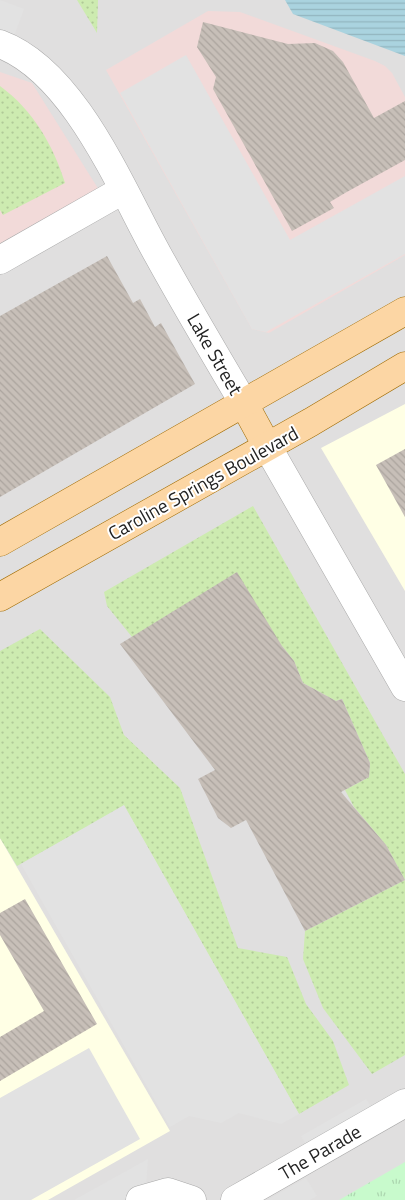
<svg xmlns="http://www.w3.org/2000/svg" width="405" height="1200" viewBox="0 0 405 1200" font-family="'Titillium Web',sans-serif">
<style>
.residential{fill:#e0dfdf}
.commercial{fill:#f2dad9}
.education{fill:#ffffe5}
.grass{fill:url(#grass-dots)}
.park{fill:url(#park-tufts)}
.parking{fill:#e2e2e2}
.water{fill:url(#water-rules)}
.building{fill:url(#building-back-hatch)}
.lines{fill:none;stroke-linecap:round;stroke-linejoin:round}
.minor-casing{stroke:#a9a9a9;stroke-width:29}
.major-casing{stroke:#a06b00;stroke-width:29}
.minor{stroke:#fff;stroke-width:28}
.major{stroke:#fcd6a4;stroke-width:28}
.labels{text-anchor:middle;stroke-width:4;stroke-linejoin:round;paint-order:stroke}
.street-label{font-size:19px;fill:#222;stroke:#fff}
</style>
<defs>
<pattern id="grass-dots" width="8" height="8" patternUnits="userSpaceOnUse" patternTransform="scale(1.25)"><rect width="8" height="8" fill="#cdebb0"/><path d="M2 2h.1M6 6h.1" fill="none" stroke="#b0c997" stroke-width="1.8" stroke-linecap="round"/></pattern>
<pattern id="park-tufts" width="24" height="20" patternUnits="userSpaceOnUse" patternTransform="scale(1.25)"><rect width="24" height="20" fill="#c8facc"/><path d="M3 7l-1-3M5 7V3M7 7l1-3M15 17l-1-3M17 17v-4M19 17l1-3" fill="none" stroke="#acd6af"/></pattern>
<pattern id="water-rules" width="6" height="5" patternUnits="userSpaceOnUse" patternTransform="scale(1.25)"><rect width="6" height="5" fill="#aad3df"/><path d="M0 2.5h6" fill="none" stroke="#92b5bf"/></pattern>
<pattern id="building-back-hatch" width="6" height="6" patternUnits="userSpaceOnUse" patternTransform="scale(1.25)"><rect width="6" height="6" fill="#c7bfb8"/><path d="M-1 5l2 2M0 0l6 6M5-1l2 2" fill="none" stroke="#aba49e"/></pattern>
</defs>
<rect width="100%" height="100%" fill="#f2efe9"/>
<rect class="residential" x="0" y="0" width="405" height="1200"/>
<g class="commercial">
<polygon points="208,11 240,12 375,61 385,66 392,73 405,97 405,255 269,333 252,329 106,70"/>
<polygon points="0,72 32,83 109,206 0,268"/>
</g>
<g class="education">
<polygon points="405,404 405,591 321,448"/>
<polygon points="0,838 170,1131 48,1200 0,1200"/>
</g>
<g class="grass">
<polygon points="77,0 98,0 97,33"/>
<path d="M0,86C33,110 53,145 65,183L3,215L0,210Z"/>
<polygon points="253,506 405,774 405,1055 372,1074 323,1008 303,959 305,931 405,880 386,845 354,807 345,790 369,777 370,763 342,699 336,701 303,683 294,661 282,646 132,637 107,606 104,592"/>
<polygon points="40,629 110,697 124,735 180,788 238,948 287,957 306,1004 333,1041 349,1085 299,1114 124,806 17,866 0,838 0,651"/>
</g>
<polygon class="park" points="405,1162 405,1200 339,1200"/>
<g class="parking">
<polygon points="0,0 24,9 14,36 0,31"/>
<polygon points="186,55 290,240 405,176 405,254 266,332 252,329 120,93"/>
<polygon points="124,805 299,1114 281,1124 239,1113 221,1123 189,1116 170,1127 21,864"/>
<polygon points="89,1048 140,1139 31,1200 0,1200 0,1098"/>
<polygon points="366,1099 372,1108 306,1145 301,1136"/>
<polygon points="148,1159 146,1186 148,1200 74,1200"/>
<polygon points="306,1178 317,1196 310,1200 267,1200"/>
</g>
<polygon class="water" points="285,0 405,0 405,56 293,14"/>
<g class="building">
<polygon points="203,22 288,44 315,43 333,51 343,62 374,118 405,101 405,160 345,193 330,202 334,208 292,231 213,89 216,77 197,47"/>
<polygon points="107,256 133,303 140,299 155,327 161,323 195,384 0,497 0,316"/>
<polygon points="405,449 405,517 376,465"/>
<polygon points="237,572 282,646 294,661 303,683 336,701 342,699 370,763 369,777 341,792 386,845 405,880 305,931 246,820 231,828 218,818 198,779 215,770 120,644"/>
<polygon points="25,899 97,1024 0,1081 0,1037 44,1011 0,935 0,913"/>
</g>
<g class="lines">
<defs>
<g id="minor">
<path d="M0,44C75,72 121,189 158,255C185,304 214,353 243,402"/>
<polyline points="0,260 123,190"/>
<polyline points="267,446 405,687"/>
<polyline points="140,1200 168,1192 192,1200"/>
<polyline points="235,1200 405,1103"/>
</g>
<g id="major">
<polyline points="243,402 267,446"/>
<polyline points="0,542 405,311"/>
<polyline points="0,597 311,422 405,366"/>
</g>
</defs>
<use href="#minor" class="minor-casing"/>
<use href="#major" class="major-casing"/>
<use href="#minor" class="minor"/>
<use href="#major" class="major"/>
</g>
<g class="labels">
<g class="street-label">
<text transform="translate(215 354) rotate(60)" y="7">Lake Street</text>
<text transform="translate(203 483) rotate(-29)" y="7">Caroline Springs Boulevard</text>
<text transform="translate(320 1152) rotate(-30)" y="7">The Parade</text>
</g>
</g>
</svg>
